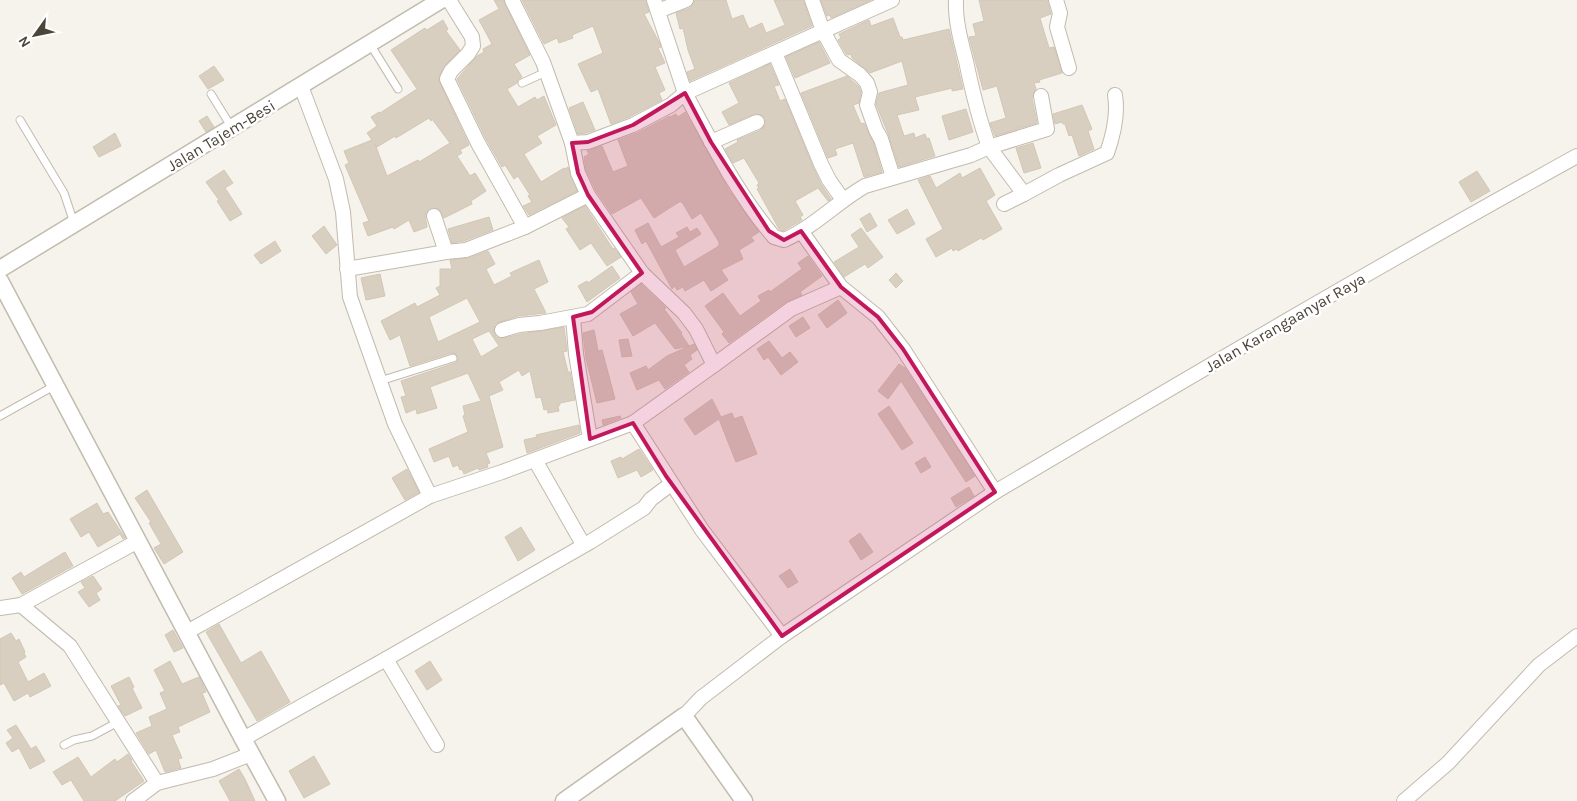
<svg xmlns="http://www.w3.org/2000/svg" width="1577" height="801" viewBox="0 0 1577 801" font-family="Karla,sans-serif">
<style>
.building{fill:#d8cfc1;stroke:#d3c7b4;fill-rule:evenodd}
.lines{fill:none;stroke-linecap:round;stroke-linejoin:round}
.service-casing{stroke:#c2bbae;stroke-width:9}
.minor-casing{stroke:#c2bbae;stroke-width:16}
.tertiary-casing{stroke:#c2bbae;stroke-width:19}
.service{stroke:#fff;stroke-width:7}
.minor{stroke:#fff;stroke-width:14}
.tertiary{stroke:#fff;stroke-width:16}
.marked{fill:#c2185b;fill-opacity:0.2;stroke:#c2185b;stroke-width:4;stroke-linejoin:round}
.labels{text-anchor:middle;stroke-width:5;stroke-linejoin:round;paint-order:stroke}
.street-label{font-size:16px;fill:#4b4439;stroke:#fff}
</style>
<rect width="100%" height="100%" fill="#f6f3ec"/>
<g class="building">
<polygon points="494,0 503,0 530,55 514,64 522,77 518,80 517,83 507,89 518,107 535,97 537,100 544,96 556,125 537,136 542,143 524,154 541,182 564,168 565,169 568,167 577,191 529,215 523,206 532,202 528,196 530,195 518,176 514,179 505,165 502,167 486,139 457,79 477,56 484,52 483,49 492,44 479,20 499,9"/>
<polygon points="522,0 645,0 649,12 644,14 659,42 661,47 658,48 665,63 655,67 665,90 659,93 662,100 629,117 611,124 598,89 591,92 578,64 603,53 593,26 572,35 573,38 559,43 557,38 544,44"/>
<polygon points="695,0 726,0 732,19 743,15 749,29 762,23 766,33 785,25 774,0 803,0 812,26 690,81 687,72 695,69 688,50 683,28 680,29 676,13 690,8 693,5"/>
<polygon points="821,0 871,0 831,18 830,15 827,16"/>
<polygon points="979,0 1047,0 1051,14 1040,18 1049,48 1054,47 1062,73 1039,80 1040,82 1034,83 1036,89 1032,98 1037,123 995,136 990,123 1006,118 997,86 983,90 969,37 976,36 973,24 984,21"/>
<polygon points="893,18 900,37 902,37 903,40 949,29 963,89 952,91 952,88 915,97 919,110 897,115 904,136 914,133 915,138 925,134 927,139 929,138 935,156 899,167 889,136 876,104 879,93 908,85 902,61 870,73 852,58 851,54 848,55 846,54 838,40 841,38 839,34 869,20 871,26"/>
<path d="M443,20L448,29L446,31L460,50L445,65L438,79L469,145L460,150L462,153L457,156L470,176L475,173L486,191L471,201L472,204L444,218L439,209L431,208L425,215L427,227L414,232L409,220L394,229L393,227L368,236L363,223L369,221L345,165L349,163L344,151L372,140L367,133L377,126L371,117L379,112L380,113L417,89L391,50L425,28L427,30ZM429,118L431,121L432,119L450,143L419,162L418,160L387,176L375,144L377,147L395,136L396,138Z"/>
<polygon points="819,42 830,63 795,78 786,57"/>
<polygon points="770,64 779,85 774,86 780,101 785,99 813,167 821,184 831,199 828,201 818,188 795,201 803,215 800,217 802,220 783,231 779,229 757,189 759,188 757,185 759,183 744,158 733,163 725,149 738,142 737,140 761,130 766,123 765,118 762,115 754,114 729,125 722,112 739,103 729,83"/>
<polygon points="214,66 224,80 208,89 199,76"/>
<polygon points="847,76 859,87 861,92 859,103 853,105 861,124 864,123 873,142 882,172 864,177 853,143 835,149 837,155 828,158 801,93"/>
<polygon points="583,102 595,130 586,133 578,134 569,108"/>
<polygon points="1082,105 1092,129 1088,131 1094,149 1079,156 1072,135 1069,136 1065,124 1063,124 1062,122 1055,124 1053,114"/>
<polygon points="966,109 973,132 949,140 942,116"/>
<polygon points="685,112 729,190 759,232 751,237 754,241 739,250 743,259 721,270 728,280 711,291 704,280 685,291 683,287 677,290 675,286 672,289 646,241 642,244 635,230 648,223 661,247 679,237 676,233 687,227 690,232 697,228 701,234 675,250 684,267 719,246 719,242 701,213 692,219 682,202 679,202 654,218 641,198 612,214 596,191 586,170 584,157 589,154 587,151 602,146 613,172 628,166 618,140 637,133 670,116 670,117 676,114 678,117"/>
<polygon points="207,116 214,127 206,132 199,121"/>
<polygon points="115,133 121,146 99,157 93,147"/>
<polygon points="1033,143 1041,168 1024,173 1016,148"/>
<polygon points="980,168 995,195 986,201 1002,229 983,240 981,238 958,251 957,249 953,251 952,248 936,257 926,239 943,229 918,180 930,176 936,188 960,173 962,178"/>
<polygon points="224,170 233,183 225,188 242,214 230,221 217,201 219,200 206,182"/>
<polygon points="1477,171 1490,191 1471,202 1459,182"/>
<polygon points="585,206 613,249 614,248 621,257 607,266 591,243 580,250 566,229 569,227 562,218"/>
<polygon points="907,209 915,224 897,234 888,220"/>
<polygon points="870,213 877,226 867,232 860,219"/>
<polygon points="489,217 493,230 464,241 452,243 448,229"/>
<polygon points="324,226 337,245 326,254 312,236"/>
<polygon points="861,228 883,257 868,268 865,264 844,277 834,262 859,247 851,235"/>
<polygon points="275,241 281,251 261,264 254,255"/>
<path d="M488,251L495,264L486,269L494,285L512,276L510,273L539,260L548,282L534,289L546,313L518,316L500,322L495,324L494,332L496,337L504,338L521,334L564,327L567,351L563,352L568,372H570L575,400L560,403V405L558,406L559,411L548,413L547,409L544,410L541,397L536,398L530,371L522,376L519,370L499,382L503,390L489,396L503,447L486,453L490,463L487,464L488,467L479,470L478,468L464,474L462,469L460,470L458,465L453,467L449,456L434,462L429,449L468,432L463,416L465,415L463,406L481,401L468,373L430,387L437,408L417,414L416,409L406,413L401,397L406,396L401,381L455,363L457,361L458,357L456,354L451,353L410,366L400,335L390,340L381,321L415,303L417,307L440,295L436,288L440,286V269H452L450,260L469,258ZM467,298L480,322L438,342L429,317ZM489,331L499,346L481,357L472,339Z"/>
<polygon points="808,256 822,276 800,292 802,295 786,302 729,343 722,334 724,332 705,306 723,293 740,316 761,301 758,296 769,290 770,292 802,269 798,263"/>
<polygon points="612,266 620,278 587,302 578,286 587,281 588,283"/>
<polygon points="896,273 903,281 896,288 889,280"/>
<polygon points="380,274 385,296 366,300 361,278"/>
<polygon points="641,284 665,307 666,308 664,309 682,333 681,334 689,346 675,349 655,323 633,336 620,314 638,304 631,292"/>
<polygon points="838,300 847,313 827,328 818,315"/>
<polygon points="803,317 810,328 796,337 789,326"/>
<polygon points="594,330 598,351 602,350 615,399 597,403 586,359 583,333"/>
<polygon points="628,339 632,356 622,357 619,340"/>
<polygon points="769,341 782,358 790,352 798,362 781,375 768,357 764,360 757,349"/>
<polygon points="694,344 697,350 690,355 692,359 684,365 689,372 665,389 659,380 637,390 630,373 646,366 648,370 667,356"/>
<polygon points="899,364 905,368 975,476 966,482 901,381 888,399 878,391"/>
<polygon points="712,399 721,417 732,413 734,419 742,416 757,454 736,462 719,419 695,435 684,419"/>
<polygon points="889,406 913,443 902,450 878,414"/>
<polygon points="620,416 621,418 603,425 602,420"/>
<polygon points="579,425 580,433 527,453 524,440 537,437 536,435"/>
<polygon points="639,449 653,470 641,477 637,470 618,478 611,461 621,457 622,459"/>
<polygon points="925,457 931,467 921,473 915,463"/>
<polygon points="407,469 419,492 405,500 392,478"/>
<polygon points="969,487 974,496 956,507 951,498"/>
<polygon points="147,490 183,552 164,564 154,548 161,544 149,523 151,522 135,498"/>
<polygon points="97,503 103,514 108,512 125,538 123,539 120,534 98,547 89,532 81,537 70,519"/>
<polygon points="521,527 535,550 518,561 505,537"/>
<polygon points="860,533 873,552 861,560 849,541"/>
<polygon points="65,552 73,566 22,594 12,578 21,572 24,577"/>
<polygon points="790,569 798,582 788,588 779,576"/>
<polygon points="93,576 102,589 96,593 100,600 89,607 78,592 85,588 81,582"/>
<polygon points="219,624 241,663 261,651 290,702 257,721 206,632"/>
<polygon points="173,630 183,648 174,652 165,635"/>
<polygon points="11,633 16,641 19,639 25,652 24,653 26,657 18,662 28,682 44,673 51,686 30,697 28,693 14,701 4,683 0,685 0,639"/>
<polygon points="170,661 182,684 199,677 206,692 202,693 210,712 178,727 180,732 172,735 182,758 178,759 181,768 165,772 156,750 149,754 136,733 152,726 149,717 167,709 160,693 165,691 154,670"/>
<polygon points="430,661 442,680 427,690 415,671"/>
<polygon points="129,677 134,687 132,688 142,708 125,716 118,706 121,705 111,686"/>
<polygon points="16,725 31,749 36,746 45,761 30,769 19,748 12,752 6,743 13,738 7,730"/>
<polygon points="128,754 132,760 131,761 144,781 115,801 84,801 71,780 62,785 53,772 78,757 91,777 115,759 117,762"/>
<polygon points="314,756 330,784 304,798 289,771"/>
<polygon points="239,769 245,779 255,801 230,801 219,781"/>
</g>
<g class="lines">
<defs>
<g id="service">
<polyline points="370,44 398,89"/>
<polyline points="522,83 546,72"/>
<polyline points="211,94 232,128"/>
<polyline points="20,120 64,193 74,223"/>
<polyline points="380,381 453,358"/>
<polyline points="0,416 54,386"/>
<polyline points="64,745 74,740 92,736 118,722"/>
</g>
<g id="minor">
<polyline points="449,0 472,37 473,46 468,54 451,71 447,79 478,143 525,227"/>
<polyline points="512,0 543,62 572,143"/>
<polyline points="654,0 685,93 671,105 633,125 588,142 572,143 578,173 588,195 642,273 684,313 696,329 714,365 633,423 702,530 782,636 701,698 684,716"/>
<polyline points="812,0 823,31 839,60 860,75 867,83 870,92 867,105 876,130 881,139 893,177"/>
<path d="M892,0L685,93C711,142 738,195 774,237L784,240C814,227 837,202 865,186L971,155L989,147C979,119 972,90 966,61C961,42 955,20 956,0"/>
<polyline points="1056,0 1060,13 1057,27 1069,68"/>
<polyline points="658,11 686,0"/>
<polyline points="775,53 821,164 829,180 843,200"/>
<polyline points="301,86 336,179 343,212 350,297 395,424 430,496"/>
<path d="M1041,96L1047,129L989,147L1024,194L1059,175L1107,153C1113,136 1118,113 1115,95"/>
<polyline points="711,142 757,122"/>
<polyline points="1004,204 1024,194"/>
<polyline points="434,216 446,252"/>
<polyline points="347,269 446,252 466,250 525,227 588,195"/>
<polyline points="573,317 576,354 590,439"/>
<polyline points="502,330 519,325 540,323 588,314 642,273"/>
<polyline points="714,365 791,309 841,287"/>
<polyline points="535,460 580,539"/>
<path d="M995,492C1188,378 1381,264 1577,156"/>
<polyline points="21,605 70,646 157,783"/>
<polyline points="0,608 21,605 138,541"/>
<polyline points="187,632 430,496 502,472 633,423"/>
<polyline points="782,636 995,492 903,349 878,317 841,287 801,231"/>
<polyline points="386,659 590,542 644,508 651,499 671,484"/>
<polyline points="243,739 386,659 437,745"/>
<polyline points="133,801 157,783 213,769 251,754"/>
<polyline points="1404,801 1448,763 1539,665 1577,636"/>
</g>
<g id="tertiary">
<polyline points="0,269 441,0"/>
<polyline points="0,281 243,739 277,801"/>
<polyline points="564,801 684,716 744,801"/>
</g>
</defs>
<use href="#service" class="service-casing"/>
<use href="#minor" class="minor-casing"/>
<use href="#tertiary" class="tertiary-casing"/>
<use href="#service" class="service"/>
<use href="#minor" class="minor"/>
<use href="#tertiary" class="tertiary"/>
</g>
<path class="marked" d="M685,93L711,142L769,231L784,240L801,231L841,287L878,317L903,349L995,492L782,636L666,476L633,423L590,439L573,317L592,312L642,273L588,195L578,173L572,143L588,142L633,125Z"/>
<g class="labels">
<g class="street-label">
<text transform="translate(221 135) rotate(-31)" y="6">Jalan Tajem-Besi</text>
<text transform="translate(1285 322) rotate(-30)" y="6">Jalan Karangaanyar Raya</text>
</g>
</g>
<g transform="translate(35 35) rotate(237)" stroke="#ffffff" stroke-width="4" paint-order="stroke">
<path d="M0-4L9 19L0 12L-9 19Z" fill="#4b4439"/>
<text y="-8" font-size="14" font-weight="bold" text-anchor="middle" fill="#4b4439">N</text>
</g>
</svg>
